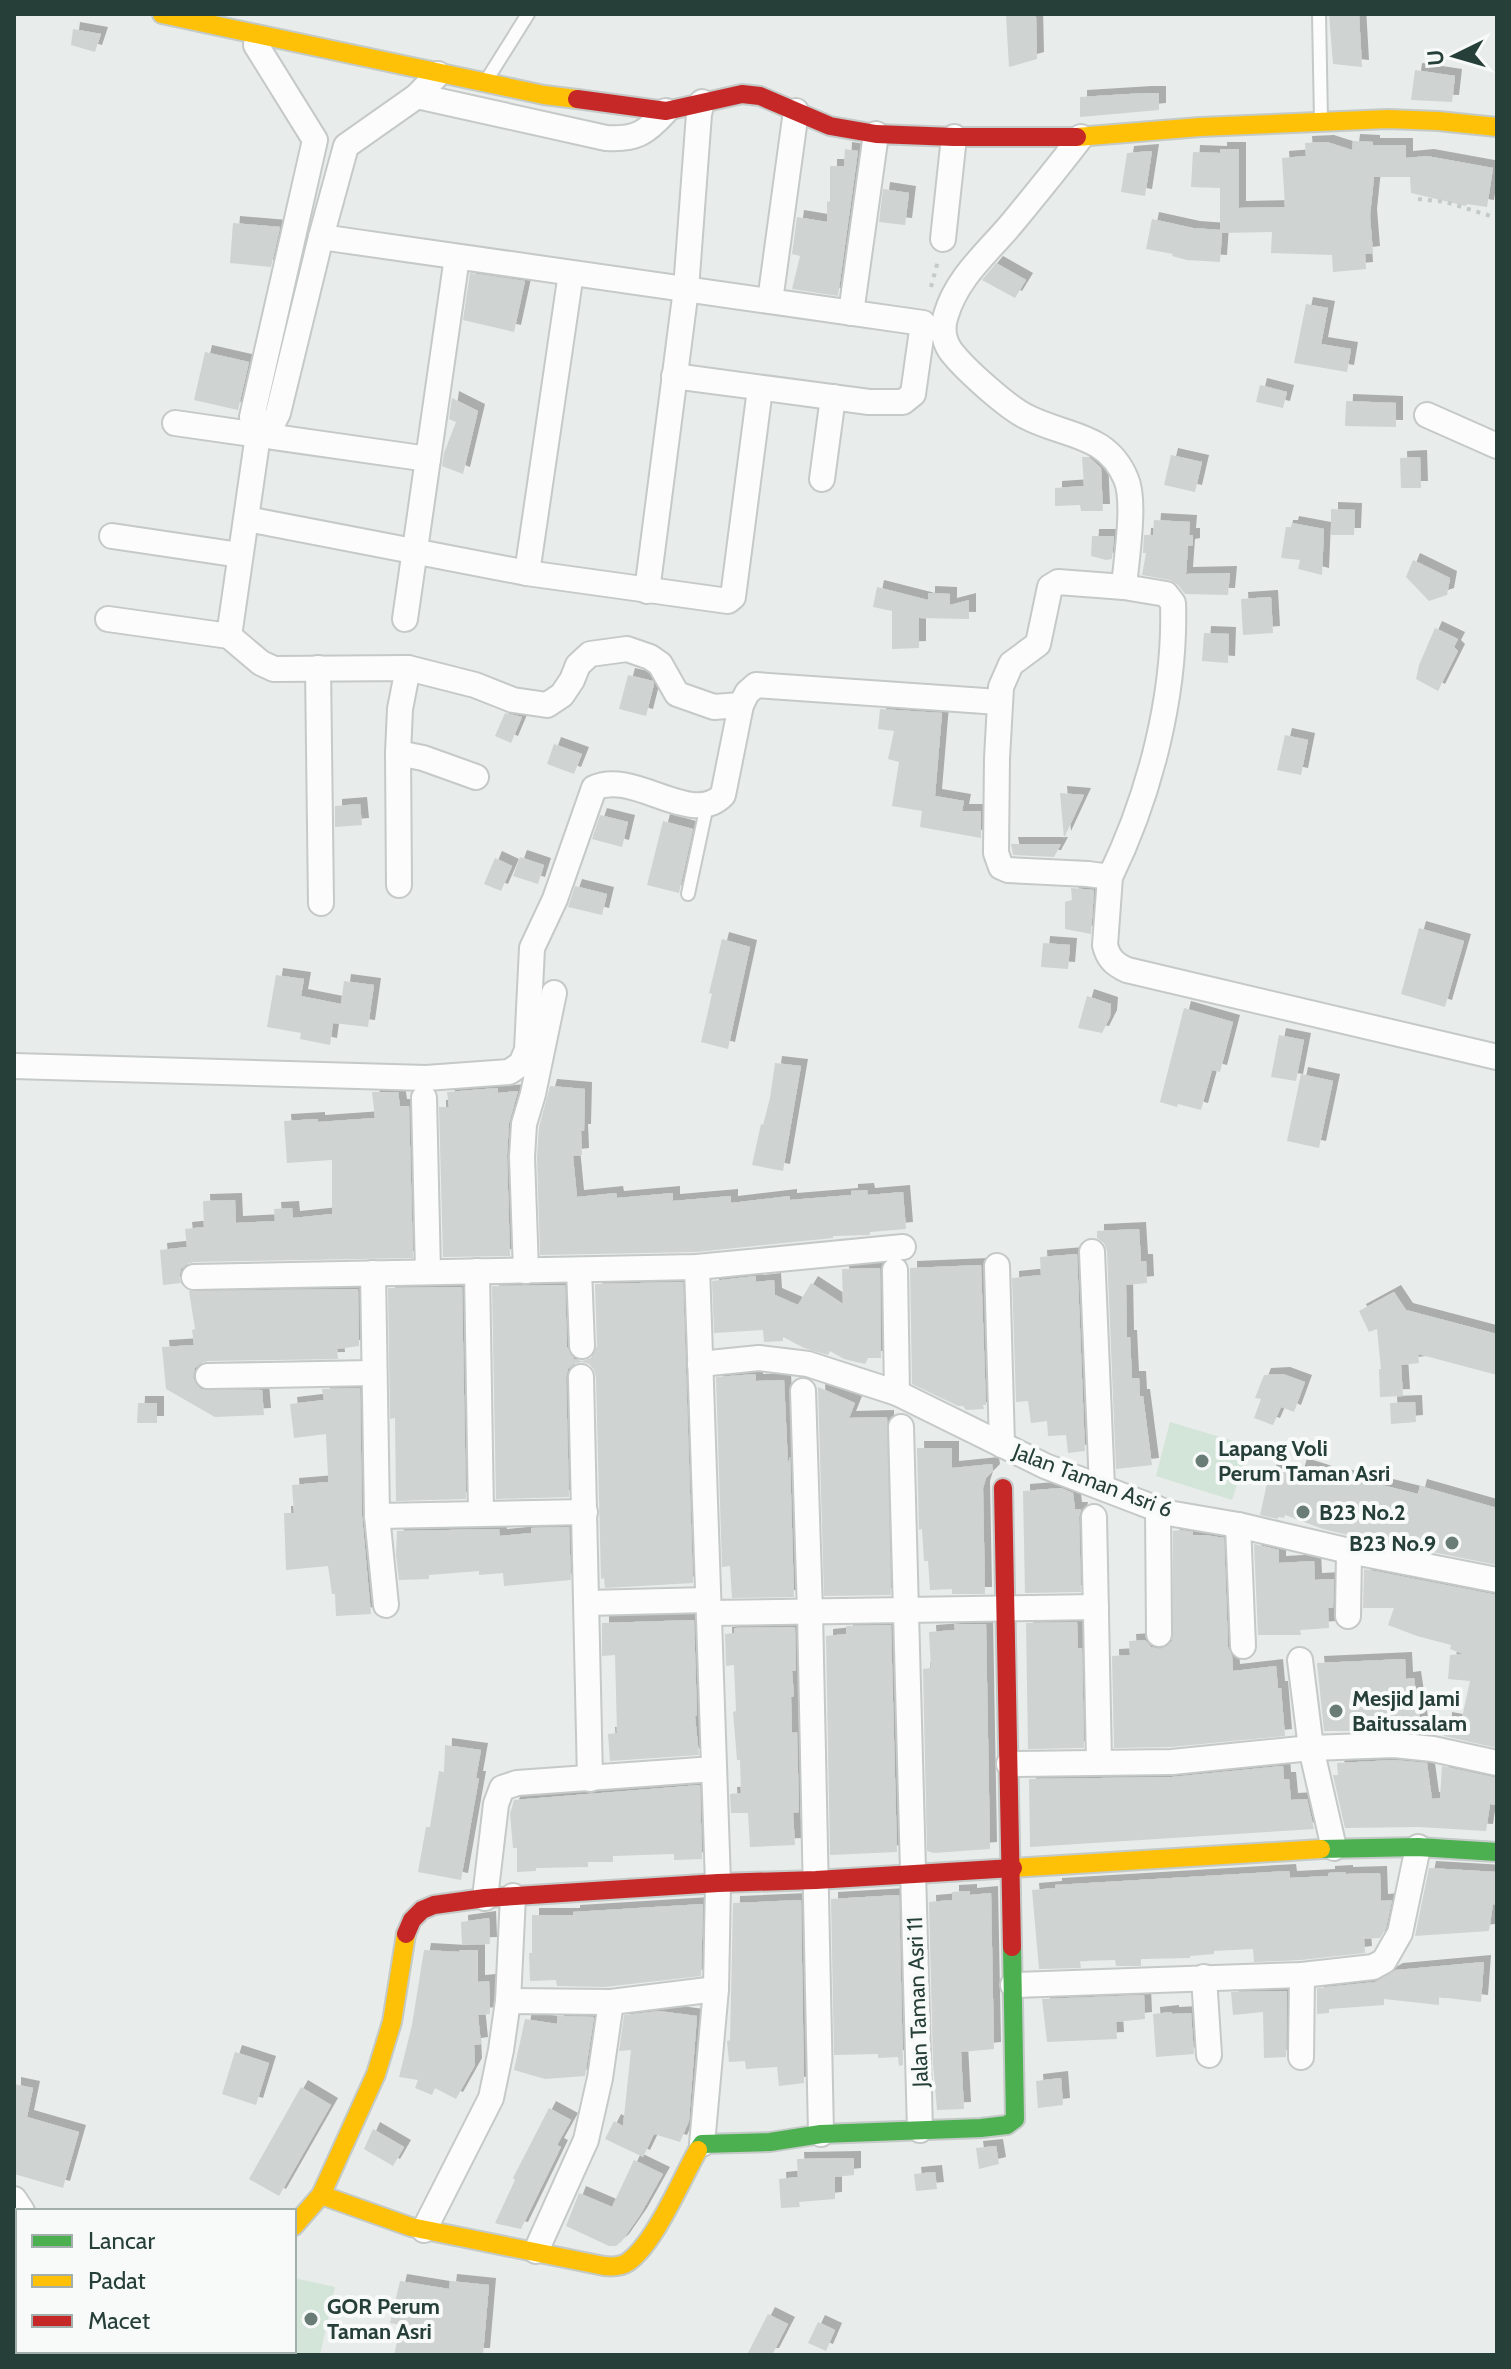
<svg xmlns="http://www.w3.org/2000/svg" width="1511" height="2369" viewBox="0 0 1511 2369" font-family="Cabin,sans-serif">
<style>
.green{fill:#d3e4d8}
.building{fill:#cfd4d2;filter:url(#shadow)}
.lines{fill:none;stroke-linecap:round;stroke-linejoin:round}
.lane-casing{stroke:#c5c9c7;stroke-width:16}
.street-casing{stroke:#c5c9c7;stroke-width:28}
.fast-casing{stroke:#c4cac7;stroke-width:22}
.slow-casing{stroke:#c4cac7;stroke-width:22}
.jam-casing{stroke:#c4cac7;stroke-width:22}
.path{stroke:#c3cbc8;stroke-width:4;stroke-dasharray:4 6;stroke-linecap:butt}
.lane{stroke:#fcfcfc;stroke-width:12}
.street{stroke:#fcfcfc;stroke-width:24}
.fast{stroke:#4caf50;stroke-width:18}
.slow{stroke:#ffc107;stroke-width:18}
.jam{stroke:#c62828;stroke-width:18}
.poi-dot{fill:#6a7c76;stroke:#f7faf9;stroke-width:3}
.labels{text-anchor:middle;stroke-width:8;stroke-linejoin:round;paint-order:stroke}
.poi-label{font-size:22px;font-weight:bold;fill:#263f38;stroke:#f7faf9;text-anchor:start}
.street-label{font-size:22px;fill:#263f38;stroke:#f7faf9}
</style>
<defs>
<filter id="shadow"><feDropShadow dx="7" dy="-7" stdDeviation="0" flood-color="#0004"/></filter>
</defs>
<rect width="100%" height="100%" fill="#e8ecea"/>
<g class="green">
<polygon points="1170,1422 1250,1446 1232,1500 1156,1476"/>
<polygon points="294,2278 335,2287 320,2355 263,2355 264,2351 294,2351"/>
</g>
<g class="building">
<polygon points="1329,14 1359,14 1362,67 1333,64"/>
<polygon points="1006,15 1036,16 1037,59 1009,67"/>
<polygon points="73,29 101,34 95,52 71,45"/>
<polygon points="1415,70 1455,76 1452,102 1411,100"/>
<polygon points="1145,93 1159,93 1159,110 1080,117 1080,97"/>
<polygon points="1353,141 1373,142 1373,145 1406,145 1406,158 1427,156 1493,168 1487,207 1467,204 1466,206 1411,193 1410,177 1374,177 1370,216 1373,253 1365,254 1366,269 1333,272 1332,255 1271,253 1272,232 1222,233 1220,262 1187,260 1172,256 1173,254 1146,249 1152,219 1193,228 1220,230 1220,188 1191,187 1193,152 1220,153 1220,149 1239,149 1239,208 1285,207 1282,158 1306,156 1305,143 1327,142 1352,150"/>
<polygon points="845,149 858,151 838,296 792,289 800,256 792,254 797,217 827,222 827,202 830,201 830,166 844,166"/>
<polygon points="1152,151 1145,196 1121,192 1127,153"/>
<polygon points="883,189 909,193 905,225 879,222"/>
<polygon points="233,223 280,227 271,267 230,263"/>
<polygon points="996,263 1026,280 1015,298 982,280"/>
<polygon points="470,273 525,281 514,332 463,320"/>
<polygon points="1306,304 1328,308 1321,344 1351,349 1347,372 1294,363"/>
<polygon points="205,352 249,362 238,410 194,400"/>
<polygon points="1260,385 1287,392 1283,408 1256,402"/>
<polygon points="452,398 478,411 463,474 442,466 444,453 456,422 449,419"/>
<polygon points="1346,401 1396,403 1396,427 1345,426"/>
<polygon points="1171,455 1202,462 1195,492 1164,485"/>
<polygon points="1082,457 1089,457 1101,468 1103,511 1081,511 1080,505 1055,506 1055,488 1084,486"/>
<polygon points="1420,457 1421,488 1401,488 1400,458"/>
<polygon points="1331,509 1355,510 1354,535 1331,535"/>
<polygon points="1154,520 1190,522 1189,535 1193,535 1193,545 1188,546 1186,574 1230,573 1228,595 1185,594 1178,585 1170,580 1142,575 1146,553 1143,553 1144,535 1153,535"/>
<polygon points="1292,523 1324,529 1322,575 1298,569 1300,560 1281,558 1286,527 1291,527"/>
<polygon points="1092,536 1114,536 1112,559 1106,560 1091,556"/>
<polygon points="1413,560 1450,578 1447,595 1429,601 1406,577"/>
<polygon points="877,587 928,600 928,593 950,594 950,605 969,600 969,619 919,618 919,648 892,649 892,611 873,607"/>
<polygon points="1271,597 1273,633 1243,635 1241,599"/>
<polygon points="1435,628 1458,639 1454,647 1458,651 1438,691 1416,679 1419,665"/>
<polygon points="1204,633 1229,634 1228,663 1202,661"/>
<polygon points="628,675 653,681 654,684 646,716 619,709"/>
<polygon points="880,709 942,713 935,796 964,801 962,811 981,811 981,838 920,827 922,811 892,806 899,762 888,759 894,731 878,729"/>
<polygon points="505,713 522,717 511,743 495,736"/>
<polygon points="1285,735 1308,740 1301,775 1277,770"/>
<polygon points="554,744 582,754 574,774 547,764"/>
<polygon points="1060,793 1084,795 1064,838"/>
<polygon points="360,804 362,825 335,827 335,806"/>
<polygon points="600,815 628,822 622,847 592,839"/>
<polygon points="663,821 693,829 679,893 647,885"/>
<polygon points="1011,844 1061,844 1054,857 1013,855"/>
<polygon points="520,857 544,865 538,884 513,876"/>
<polygon points="495,858 512,866 501,891 484,884"/>
<polygon points="575,886 607,894 602,915 568,907"/>
<polygon points="1071,888 1094,890 1091,934 1065,929 1065,902 1072,900"/>
<polygon points="1419,928 1464,941 1445,1007 1401,994"/>
<polygon points="722,939 750,947 728,1049 701,1042 712,994 709,993"/>
<polygon points="1043,943 1070,945 1068,969 1041,967"/>
<polygon points="276,975 304,979 301,996 341,1004 344,981 374,985 368,1027 333,1023 330,1045 300,1039 301,1033 267,1027"/>
<polygon points="1087,996 1111,1004 1110,1017 1102,1033 1078,1028"/>
<polygon points="1184,1008 1233,1022 1220,1072 1212,1070 1201,1110 1178,1104 1177,1107 1160,1102"/>
<polygon points="1279,1035 1304,1040 1296,1081 1271,1077"/>
<polygon points="775,1063 801,1066 783,1171 752,1165 761,1124 763,1125 770,1098"/>
<polygon points="1301,1074 1333,1081 1319,1148 1287,1141"/>
<polygon points="550,1086 585,1089 584,1131 581,1131 582,1155 573,1156 577,1197 616,1193 617,1198 673,1193 673,1201 731,1196 731,1203 790,1196 790,1200 851,1195 851,1191 867,1190 868,1195 903,1192 906,1229 870,1232 870,1235 833,1236 833,1238 696,1252 540,1255 537,1157 539,1127"/>
<polygon points="498,1088 498,1093 518,1091 509,1123 507,1156 510,1256 443,1257 439,1107 449,1107 447,1092"/>
<polygon points="372,1092 398,1092 400,1106 409,1106 413,1258 194,1262 187,1264 181,1269 179,1277 181,1283 163,1285 160,1250 187,1247 185,1229 204,1227 203,1201 235,1200 236,1223 275,1221 274,1209 292,1208 293,1218 332,1214 332,1160 287,1163 284,1121 318,1119 318,1122 375,1118"/>
<polygon points="1139,1229 1141,1261 1146,1261 1147,1283 1126,1285 1127,1337 1130,1337 1132,1378 1139,1378 1140,1396 1143,1396 1152,1465 1116,1469 1107,1251 1104,1243 1097,1238 1097,1231"/>
<polygon points="1077,1254 1085,1451 1068,1453 1066,1435 1048,1436 1047,1421 1031,1423 1028,1401 1016,1402 1012,1278 1041,1275 1040,1257"/>
<polygon points="981,1265 986,1405 983,1405 984,1409 966,1410 963,1406 958,1406 912,1384 910,1268"/>
<polygon points="880,1268 881,1358 868,1358 865,1364 844,1359 830,1351 828,1355 804,1348 783,1337 783,1341 764,1342 763,1330 714,1333 712,1281 756,1276 756,1282 774,1280 775,1295 798,1305 811,1283 843,1304 842,1269"/>
<polygon points="683,1282 693,1583 605,1588 604,1578 601,1579 596,1377 594,1370 589,1364 581,1362 574,1364 568,1369 566,1377 569,1497 496,1499 492,1286 565,1285 567,1347 574,1359 582,1361 591,1358 597,1346 595,1284"/>
<polygon points="462,1287 466,1499 396,1501 395,1418 390,1419 388,1288"/>
<polygon points="358,1289 359,1346 337,1349 338,1359 208,1361 201,1363 195,1368 193,1377 196,1384 201,1389 262,1390 264,1415 215,1417 166,1389 162,1347 194,1345 192,1330 195,1329 189,1291"/>
<polygon points="1394,1292 1406,1310 1497,1334 1497,1375 1418,1354 1419,1363 1401,1365 1403,1396 1380,1397 1379,1369 1381,1369 1377,1329 1369,1332 1359,1311"/>
<polygon points="756,1374 756,1381 784,1380 788,1464 790,1457 794,1597 732,1598 730,1566 722,1567 716,1377"/>
<polygon points="1283,1374 1305,1382 1294,1412 1281,1407 1273,1425 1254,1418 1261,1399 1255,1398 1264,1375"/>
<polygon points="818,1387 855,1403 849,1418 887,1417 891,1595 824,1596"/>
<polygon points="360,1388 362,1516 371,1614 336,1616 335,1594 332,1594 328,1566 286,1570 284,1513 294,1513 292,1485 328,1482 328,1476 326,1434 294,1438 290,1404 324,1400 322,1389"/>
<polygon points="1415,1402 1416,1422 1391,1424 1390,1403"/>
<polygon points="138,1403 157,1403 157,1423 137,1423"/>
<polygon points="917,1448 952,1448 952,1468 992,1464 993,1471 986,1478 983,1488 985,1594 952,1594 952,1589 930,1590 928,1561 924,1561 922,1529 919,1530"/>
<polygon points="1300,1465 1341,1478 1342,1476 1374,1485 1374,1483 1418,1494 1420,1486 1497,1508 1497,1565 1352,1536 1323,1529 1285,1515 1284,1518 1278,1517 1278,1519 1260,1515 1270,1470 1297,1476"/>
<polygon points="1061,1488 1073,1493 1075,1509 1081,1509 1079,1517 1081,1592 1025,1593 1023,1491"/>
<polygon points="569,1527 571,1580 504,1586 503,1573 479,1575 479,1571 429,1575 429,1579 399,1580 396,1555 397,1531 499,1529 500,1536 531,1533 531,1528"/>
<polygon points="1180,1530 1193,1532 1193,1535 1205,1535 1224,1538 1228,1647 1232,1656 1233,1671 1276,1666 1278,1688 1281,1688 1285,1736 1171,1747 1114,1748 1112,1656 1130,1655 1129,1641 1145,1640 1151,1647 1160,1649 1167,1646 1172,1641 1173,1531"/>
<polygon points="1254,1544 1279,1550 1279,1563 1314,1561 1315,1580 1334,1579 1333,1608 1328,1608 1329,1628 1300,1630 1301,1635 1258,1635"/>
<polygon points="1364,1569 1497,1595 1497,1748 1444,1736 1445,1719 1461,1722 1470,1681 1448,1679 1450,1655 1463,1654 1450,1649 1451,1645 1417,1636 1388,1625 1394,1608 1363,1608"/>
<polygon points="694,1620 697,1716 695,1716 699,1755 610,1761 608,1734 617,1733 615,1655 602,1656 602,1623"/>
<polygon points="1077,1622 1078,1648 1082,1648 1084,1748 1028,1749 1026,1623"/>
<polygon points="954,1624 986,1624 990,1849 934,1853 927,1851 923,1669 931,1668 929,1632 955,1630"/>
<polygon points="891,1625 897,1852 830,1855 826,1636 846,1634 846,1626"/>
<polygon points="795,1627 796,1671 792,1671 794,1696 791,1697 792,1733 797,1732 799,1812 793,1813 795,1845 750,1847 748,1813 731,1813 730,1794 741,1793 740,1760 737,1760 733,1712 736,1711 734,1665 726,1666 725,1634 734,1633 734,1628"/>
<polygon points="1405,1659 1406,1679 1414,1678 1422,1731 1324,1731 1317,1663"/>
<polygon points="445,1745 481,1750 476,1778 479,1778 461,1880 418,1872 426,1827 430,1827 439,1771 444,1772"/>
<polygon points="1394,1760 1427,1763 1432,1799 1440,1798 1442,1766 1497,1778 1497,1805 1490,1804 1486,1831 1418,1827 1345,1828 1333,1775 1338,1775 1337,1763"/>
<polygon points="1283,1766 1284,1779 1289,1779 1291,1800 1307,1799 1314,1829 1030,1847 1029,1779 1172,1777"/>
<polygon points="700,1785 702,1859 674,1860 674,1854 613,1856 613,1862 588,1862 588,1867 536,1868 536,1871 517,1872 517,1848 513,1848 510,1814 514,1800"/>
<polygon points="1429,1868 1497,1872 1497,1905 1493,1904 1489,1931 1415,1936"/>
<polygon points="1289,1871 1290,1878 1328,1876 1328,1873 1346,1872 1346,1874 1380,1873 1381,1901 1392,1900 1386,1928 1380,1938 1364,1939 1365,1953 1301,1960 1254,1962 1253,1949 1214,1951 1214,1954 1190,1956 1190,1958 1141,1959 1141,1966 1116,1966 1115,1960 1080,1961 1081,1968 1039,1969 1032,1890 1055,1888 1055,1885"/>
<polygon points="970,1891 970,1895 991,1893 994,2049 961,2052 964,2109 937,2110 933,2063 929,1902 952,1900 952,1892"/>
<polygon points="899,1895 903,2065 899,2066 898,2057 878,2058 878,2054 834,2055 831,1899"/>
<polygon points="801,1900 804,2083 779,2086 777,2067 746,2069 745,2061 729,2062 727,2041 730,2040 733,1903"/>
<polygon points="703,1904 701,1976 605,1987 557,1986 556,1980 530,1981 529,1953 532,1953 532,1915 573,1915 573,1912"/>
<polygon points="489,1918 490,1944 462,1945 461,1922"/>
<polygon points="424,1950 460,1952 459,1950 478,1950 478,1982 489,1981 490,2014 478,2015 481,2044 474,2045 475,2065 456,2099 435,2088 432,2095 415,2088 418,2080 399,2077 412,2025"/>
<polygon points="1484,1962 1481,2002 1439,1997 1439,2005 1384,1999 1384,2005 1329,2009 1329,2013 1317,2014 1317,1988 1375,1982 1396,1970"/>
<polygon points="1287,1991 1286,2057 1264,2058 1263,2012 1233,2015 1231,1992"/>
<polygon points="1144,1995 1145,2019 1116,2022 1117,2039 1047,2042 1042,1999"/>
<polygon points="659,2011 697,2016 689,2121 680,2142 654,2134 643,2157 605,2139 614,2121 623,2126 631,2050 619,2051 624,2015"/>
<polygon points="1172,2012 1172,2014 1191,2013 1194,2054 1156,2057 1153,2014"/>
<polygon points="557,2016 594,2017 585,2076 545,2079 514,2070 525,2019 557,2024"/>
<polygon points="235,2052 269,2063 256,2105 222,2094"/>
<polygon points="1061,2078 1063,2105 1038,2108 1036,2081"/>
<polygon points="14,2084 33,2088 27,2117 79,2132 63,2188 14,2174"/>
<polygon points="301,2087 331,2105 279,2196 249,2179"/>
<polygon points="549,2108 571,2120 557,2145 561,2147 521,2229 498,2224 495,2223 515,2180 513,2178"/>
<polygon points="373,2129 404,2147 393,2166 364,2149"/>
<polygon points="996,2146 999,2164 979,2169 976,2148"/>
<polygon points="854,2158 854,2175 835,2177 835,2199 799,2202 800,2207 781,2208 779,2179 798,2177 797,2159"/>
<polygon points="634,2160 663,2174 640,2215 622,2241 616,2246 609,2246 566,2226 579,2193 612,2207"/>
<polygon points="935,2172 937,2189 916,2191 914,2174"/>
<polygon points="400,2281 449,2289 450,2281 489,2285 483,2355 394,2355 401,2325 390,2323"/>
<polygon points="768,2314 788,2324 772,2355 747,2355"/>
<polygon points="818,2322 835,2330 826,2351 808,2343"/>
</g>
<g class="lines">
<defs>
<g id="lane">
<polyline points="1319,14 1321,120"/>
<polyline points="486,81 528,14"/>
<polyline points="688,894 707,805"/>
</g>
<g id="street">
<path d="M417,96L606,138C636,140 646,133 666,111"/>
<path d="M1081,137C1059,166 1036,194 1013,222C989,251 957,277 946,315C942,326 943,339 950,350C963,368 1008,408 1027,417C1066,437 1107,433 1126,479C1136,501 1126,561 1124,587"/>
<polyline points="321,237 923,323 913,394 903,402 869,402 674,376"/>
<polyline points="943,239 954,137"/>
<polyline points="770,301 796,111"/>
<polyline points="851,313 876,134"/>
<polyline points="1427,415 1497,446"/>
<polyline points="175,423 428,459"/>
<polyline points="258,435 272,425 278,413 321,237 346,146 417,96 438,74"/>
<polyline points="822,479 833,397"/>
<polyline points="247,519 527,573 728,601 733,597 760,389"/>
<polyline points="112,536 240,555"/>
<polyline points="527,573 571,273"/>
<polyline points="647,591 686,289 699,114 702,102"/>
<polyline points="108,619 229,636 261,663 274,669 408,668 475,685 513,700 547,705 562,695 572,680 578,665 590,654 627,649 650,657 660,664 677,694 714,707 741,705"/>
<polyline points="405,619 457,257"/>
<polyline points="229,636 258,435 252,417 315,140 256,45"/>
<polyline points="318,668 321,903"/>
<polyline points="398,753 423,758 476,777"/>
<path d="M1110,877C1150,795 1176,694 1173,603L1166,594L1124,587L1058,582L1050,587L1038,644L1011,664L1001,687L997,758L996,853L1001,867L1008,870L1088,874L1110,877L1105,945C1108,958 1114,964 1127,970L1497,1057"/>
<polyline points="399,885 398,753 400,709 408,668"/>
<path d="M14,1066L426,1078L509,1072L521,1064L527,1050L532,948L555,899L594,788C634,769 691,828 723,795L741,705L747,693L756,685L999,702"/>
<polyline points="424,1098 428,1272"/>
<polyline points="1092,1252 1102,1487"/>
<polyline points="997,1266 1002,1445"/>
<polyline points="697,1267 718,1883 716,1989 702,2144"/>
<polyline points="579,1270 582,1346"/>
<polyline points="895,1270 897,1393"/>
<polyline points="477,1271 481,1514"/>
<polyline points="526,1271 522,1157 524,1124 533,1094 554,993"/>
<polyline points="373,1273 377,1516 386,1605"/>
<polyline points="194,1277 697,1267 903,1247"/>
<polyline points="700,1364 759,1358 808,1364 897,1393 1045,1466 1168,1513 1238,1525 1349,1551 1497,1580"/>
<polyline points="208,1376 373,1373"/>
<polyline points="581,1377 590,1779"/>
<polyline points="803,1391 810,1612 821,2134"/>
<polyline points="901,1427 920,2130"/>
<polyline points="1158,1509 1159,1634"/>
<polyline points="377,1516 585,1512"/>
<polyline points="1094,1517 1099,1762"/>
<polyline points="1238,1525 1243,1646"/>
<polyline points="587,1603 708,1600"/>
<polyline points="709,1613 1096,1607"/>
<polyline points="1348,1616 1349,1551"/>
<polyline points="1300,1660 1311,1748 1334,1848"/>
<polyline points="1009,1764 1172,1762 1311,1748 1394,1745 1433,1749 1497,1763"/>
<polyline points="485,1898 496,1804 502,1788 517,1783 714,1769"/>
<polyline points="1204,1977 1209,2055"/>
<polyline points="1013,1985 1302,1975 1373,1967 1384,1961 1400,1933 1418,1847"/>
<polyline points="508,2001 611,2002 716,1989"/>
<polyline points="1301,2057 1302,1975"/>
<polyline points="14,2199 22,2211"/>
<polyline points="424,2230 491,2098 501,2050 508,2001 513,1896"/>
<polyline points="536,2251 586,2140 600,2078 611,2002"/>
<polyline points="14,2270 18,2254"/>
<polyline points="233,2355 233,2351"/>
</g>
<g id="fast">
<polyline points="1321,1849 1418,1847 1497,1852"/>
<polyline points="698,2150 702,2144 770,2142 821,2134 981,2128 1007,2125 1015,2119 1012,1947"/>
</g>
<g id="slow">
<polyline points="162,14 544,95 577,99"/>
<polyline points="1077,137 1200,127 1388,119 1438,121 1497,127"/>
<polyline points="1013,1868 1321,1849"/>
<path d="M321,2195L411,2227L604,2266C613,2267 621,2267 628,2262C655,2243 681,2180 698,2150"/>
<polyline points="294,2226 321,2195 376,2074 392,2022 406,1934"/>
</g>
<g id="jam">
<polyline points="577,99 666,111 742,94 760,96 830,126 876,134 954,137 1077,137"/>
<polyline points="1003,1488 1012,1947"/>
<polyline points="406,1934 412,1920 422,1910 434,1905 485,1898 718,1883 816,1880 1013,1868"/>
</g>
</defs>
<use href="#lane" class="lane-casing"/>
<use href="#street" class="street-casing"/>
<use href="#fast" class="fast-casing"/>
<use href="#slow" class="slow-casing"/>
<use href="#jam" class="jam-casing"/>
<g class="path">
<polyline points="1418,199 1446,202 1497,218"/>
<polyline points="931,287 938,261"/>
</g>
<use href="#lane" class="lane"/>
<use href="#street" class="street"/>
<use href="#fast" class="fast"/>
<use href="#slow" class="slow"/>
<use href="#jam" class="jam"/>
</g>
<g class="poi-dot">
<circle cx="1202" cy="1461" r="8"/>
<circle cx="1303" cy="1512" r="8"/>
<circle cx="1452" cy="1543" r="8"/>
<circle cx="1336" cy="1711" r="8"/>
<circle cx="311" cy="2319" r="8"/>
</g>
<g class="labels">
<g class="poi-label">
<text x="1218" y="1456">Lapang Voli<tspan x="1218" dy="25">Perum Taman Asri</tspan></text>
<text x="1319" y="1520">B23 No.2</text>
<text x="1436" y="1551" text-anchor="end">B23 No.9</text>
<text x="1352" y="1706">Mesjid Jami<tspan x="1352" dy="25">Baitussalam</tspan></text>
<text x="327" y="2314">GOR Perum<tspan x="327" dy="25">Taman Asri</tspan></text>
</g>
<g class="street-label">
<text transform="translate(1093 1480) rotate(21)" y="8">Jalan Taman Asri 6</text>
<text transform="translate(917 2002) rotate(-92)" y="8">Jalan Taman Asri 11</text>
</g>
</g>
<rect width="1511" height="2369" fill="none" stroke="#263f38" stroke-width="32"/>
<rect x="16" y="2209" width="280" height="144" fill="#f7faf9" stroke="#a3afac" stroke-width="2"/>
<rect x="32" y="2235" width="40" height="12" fill="#4caf50" stroke="#a3afac" stroke-width="2"/>
<text x="88" y="2249" font-size="24" fill="#263f38">Lancar</text>
<rect x="32" y="2275" width="40" height="12" fill="#ffc107" stroke="#a3afac" stroke-width="2"/>
<text x="88" y="2289" font-size="24" fill="#263f38">Padat</text>
<rect x="32" y="2315" width="40" height="12" fill="#c62828" stroke="#a3afac" stroke-width="2"/>
<text x="88" y="2329" font-size="24" fill="#263f38">Macet</text>
<g transform="translate(1455 56) rotate(265)" stroke="#f7faf9" stroke-width="6" paint-order="stroke">
<path d="M0-6L14 30L0 20L-14 30Z" fill="#263f38"/>
<text y="-12" font-size="22" font-weight="bold" text-anchor="middle" fill="#263f38">U</text>
</g>
</svg>
